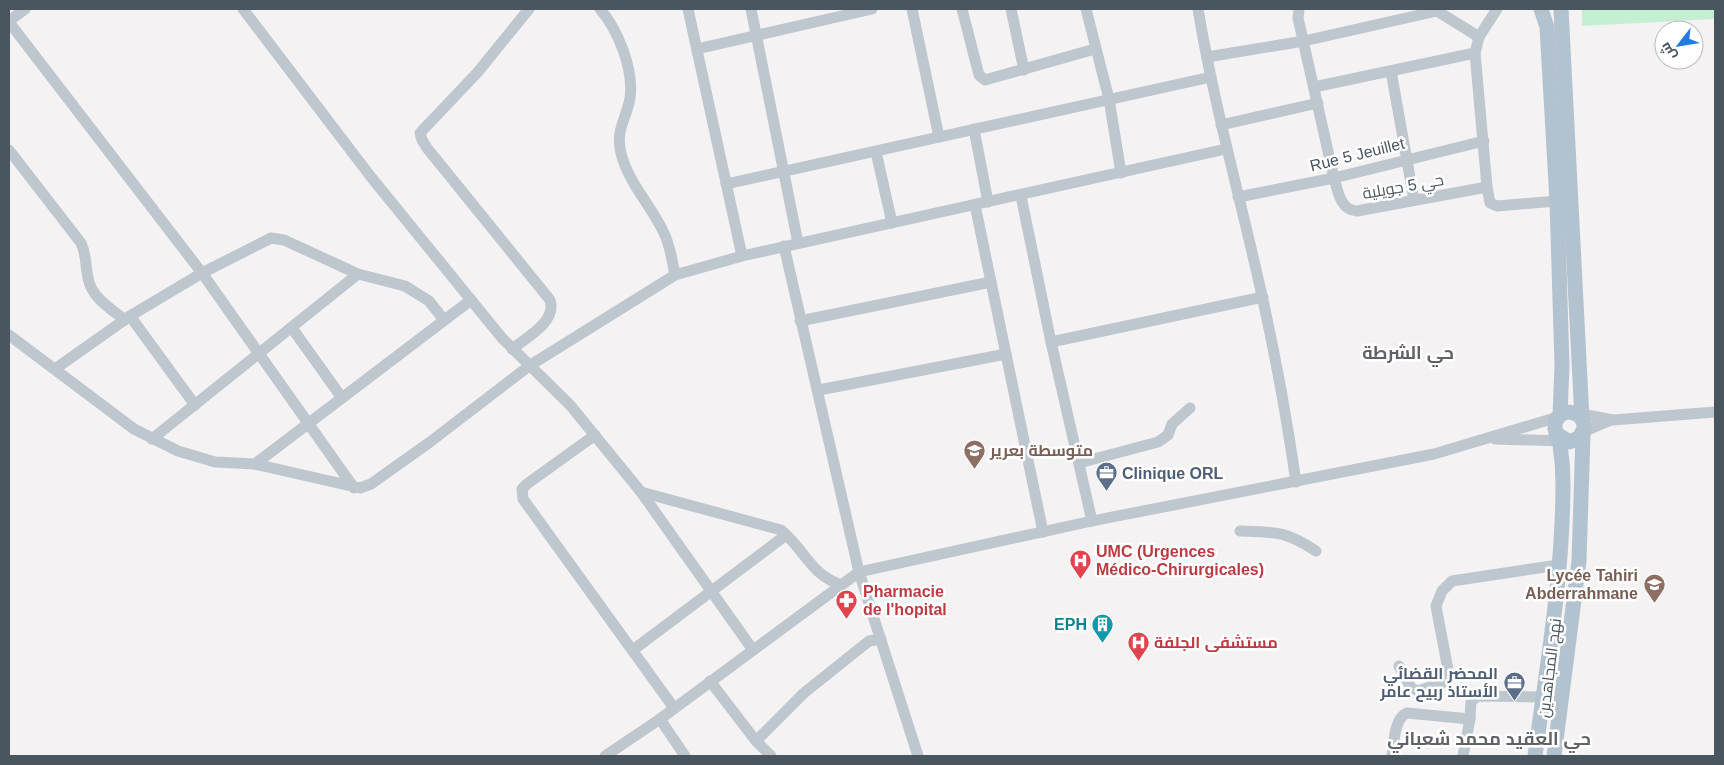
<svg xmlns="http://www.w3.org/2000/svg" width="1724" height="765" viewBox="0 0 1724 765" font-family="Arial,Cairo,sans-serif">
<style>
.garden{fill:#c4efd3}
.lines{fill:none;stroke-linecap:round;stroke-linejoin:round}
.minor{stroke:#bec7ce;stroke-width:11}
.major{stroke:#b3c2cf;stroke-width:15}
.labels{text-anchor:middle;stroke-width:5;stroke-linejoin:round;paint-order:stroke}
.street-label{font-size:16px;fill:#4a565f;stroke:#fff}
.education-label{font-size:16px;font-weight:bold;fill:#785e54;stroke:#fff;text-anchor:start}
.service-label{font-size:16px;font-weight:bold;fill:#4e5e75;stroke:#fff;text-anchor:start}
.health-label{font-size:16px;font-weight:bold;fill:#be3a42;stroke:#fff;text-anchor:start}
.culture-label{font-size:16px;font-weight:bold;fill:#0d838f;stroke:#fff;text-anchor:end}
.neighbourhood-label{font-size:18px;font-weight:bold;fill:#5f6267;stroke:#fff}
</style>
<rect width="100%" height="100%" fill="#f4f2f2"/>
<polygon class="garden" points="1582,9 1715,9 1715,19 1582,26"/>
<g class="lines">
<g class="minor">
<path d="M243,9L371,177L502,338L570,405L641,492L781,530C806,551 809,573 841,585"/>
<path d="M600,9C618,30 634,69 630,98C626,121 614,131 622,157C630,184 651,206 663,231C670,244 672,260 675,275"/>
<polyline points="688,9 742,256"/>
<polyline points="751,9 798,243"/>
<polyline points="912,9 939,137"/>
<polyline points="962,9 979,75 985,80 1095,49"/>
<polyline points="1011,9 1024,70"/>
<polyline points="1086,9 1109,99 1121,173"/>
<path d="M1198,9C1214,106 1241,200 1262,296C1276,358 1287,420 1296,482"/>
<path d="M1299,9L1298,18L1334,178C1338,191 1340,210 1357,211L1487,187L1475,53L1479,37L1497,9"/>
<polyline points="1434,9 1479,37"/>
<polyline points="9,21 25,9"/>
<polyline points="9,22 202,273 354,488"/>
<polyline points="697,49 872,9"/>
<polyline points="1207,57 1304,41 1437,11"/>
<polyline points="1391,71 1414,200"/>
<polyline points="1314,87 1475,53"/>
<polyline points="1221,125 1318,103"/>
<polyline points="974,129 988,202"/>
<path d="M9,150L81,243C87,256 85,265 88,278C91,297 111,309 125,320"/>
<polyline points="876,152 892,223"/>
<polyline points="726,184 1211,77"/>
<polyline points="1487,187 1490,203 1497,206 1557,201"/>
<polyline points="1021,196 1051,342 1092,521"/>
<polyline points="1238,197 1334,178 1484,141"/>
<polyline points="975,205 1043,532"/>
<polyline points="784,246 859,572 918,756"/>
<polyline points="130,316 195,405"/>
<polyline points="800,321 991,282"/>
<polyline points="292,328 342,398"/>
<polyline points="9,335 134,429 178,451 215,462 255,464 360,488 371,484 430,442 529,366 675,275 742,256 1226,149"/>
<polyline points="1051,342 1263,297"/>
<path d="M512,349C527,337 557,322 550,300L427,148L422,140L420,133L477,73L529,9"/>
<polyline points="55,369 130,316 202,273 271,238 284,240 358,274 405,286 429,301 444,320"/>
<polyline points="819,390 1006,354"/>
<polyline points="1576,413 1613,420 1715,412"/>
<polyline points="1583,432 1611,420"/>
<polyline points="595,435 527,484 522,489 523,499 674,708"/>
<polyline points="152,439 358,274"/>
<polyline points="1495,439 1564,441"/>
<polyline points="1079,463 1158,442 1168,435 1172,424 1190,408"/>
<polyline points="255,464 471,300"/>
<polyline points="641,492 753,650"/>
<path d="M1240,531C1276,532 1286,531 1316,551"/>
<polyline points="633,650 786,535"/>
<polyline points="1399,666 1411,688 1418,691 1442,683 1449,675 1436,606 1442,591 1452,581 1558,565"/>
<polyline points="710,681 756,741"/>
<polyline points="660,719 685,756"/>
<polyline points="605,756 660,719 859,572 1092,521 1434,454 1558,417"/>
<polyline points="771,756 756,741 804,693 869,641 881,639"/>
<path d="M1392,756C1394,744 1394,718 1407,713L1470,719L1471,701L1478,696L1543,697"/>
<polyline points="1463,756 1470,719"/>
</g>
<g class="major">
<polyline points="1541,9 1547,27 1557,201 1562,365 1560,416"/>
<polyline points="1561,9 1582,419"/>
<path d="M1535,756C1547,666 1563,574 1563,483C1563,471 1562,458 1560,445C1558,439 1555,433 1555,427C1554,406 1586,408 1584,429L1579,438L1569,442L1557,434"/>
<polyline points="1554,756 1579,561 1583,434"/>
</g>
</g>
<defs>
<symbol id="school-pin" viewBox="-11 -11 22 30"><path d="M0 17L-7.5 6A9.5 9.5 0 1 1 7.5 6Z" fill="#8d6e63" stroke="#fff"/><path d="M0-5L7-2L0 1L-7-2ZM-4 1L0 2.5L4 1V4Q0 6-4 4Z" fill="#fff"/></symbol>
<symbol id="office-pin" viewBox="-11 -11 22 30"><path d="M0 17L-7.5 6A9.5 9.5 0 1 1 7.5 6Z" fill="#5c6f8a" stroke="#fff"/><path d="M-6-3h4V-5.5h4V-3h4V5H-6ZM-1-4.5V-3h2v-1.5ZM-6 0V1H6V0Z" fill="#fff"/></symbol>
<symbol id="hospital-pin" viewBox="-11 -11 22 30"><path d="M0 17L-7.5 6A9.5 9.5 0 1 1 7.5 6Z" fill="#e0444e" stroke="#fff"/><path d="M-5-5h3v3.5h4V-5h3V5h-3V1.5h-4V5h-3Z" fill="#fff"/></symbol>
<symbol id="pharmacy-pin" viewBox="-11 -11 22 30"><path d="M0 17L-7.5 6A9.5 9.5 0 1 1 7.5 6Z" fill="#e0444e" stroke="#fff"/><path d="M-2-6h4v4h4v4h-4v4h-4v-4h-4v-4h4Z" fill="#fff"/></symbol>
<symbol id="building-pin" viewBox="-11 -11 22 30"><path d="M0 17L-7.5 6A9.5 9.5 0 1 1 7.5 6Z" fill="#0f9aa8" stroke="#fff"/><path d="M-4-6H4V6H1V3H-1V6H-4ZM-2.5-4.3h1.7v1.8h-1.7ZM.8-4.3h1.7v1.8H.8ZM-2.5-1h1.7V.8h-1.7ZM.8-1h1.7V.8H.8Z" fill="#fff"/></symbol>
</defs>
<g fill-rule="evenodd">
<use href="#school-pin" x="962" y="438" width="25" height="34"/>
<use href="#office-pin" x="1094" y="460" width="25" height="34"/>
<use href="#hospital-pin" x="1068" y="548" width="25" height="34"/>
<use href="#school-pin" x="1642" y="572" width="25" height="34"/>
<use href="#pharmacy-pin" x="834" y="588" width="25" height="34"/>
<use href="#building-pin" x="1090" y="612" width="25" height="34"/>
<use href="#hospital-pin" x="1126" y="630" width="25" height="34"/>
<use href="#office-pin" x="1502" y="670" width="25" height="34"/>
</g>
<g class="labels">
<g class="street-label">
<text transform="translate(1357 154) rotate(-14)" y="6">Rue 5 Jeuillet</text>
<text transform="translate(1403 186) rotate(-10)" y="6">حي 5 جويلية</text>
<text transform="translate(1549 668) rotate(-83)" y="6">نهج المجاهدين</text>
</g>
<g class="education-label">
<text x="990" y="456">متوسطة بعرير</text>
<text x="1638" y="581" text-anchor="end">Lycée Tahiri<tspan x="1638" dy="18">Abderrahmane</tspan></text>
</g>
<g class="service-label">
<text x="1122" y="479">Clinique ORL</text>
<text x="1498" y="679" text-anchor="end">المحضر القضائي<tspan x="1498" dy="18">الأستاذ ربيح عامر</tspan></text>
</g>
<g class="health-label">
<text x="1096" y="557">UMC (Urgences<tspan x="1096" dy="18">Médico-Chirurgicales)</tspan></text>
<text x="863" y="597">Pharmacie<tspan x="863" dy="18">de l'hopital</tspan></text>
<text x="1154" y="648">مستشفى الجلفة</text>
</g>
<g class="culture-label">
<text x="1087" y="630">EPH</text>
</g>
<g class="neighbourhood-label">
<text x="1408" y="359">حي الشرطة</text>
<text x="1489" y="745">حي العقيد محمد شعباني</text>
</g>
</g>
<rect width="1724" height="765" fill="none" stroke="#4a565f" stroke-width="20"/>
<g transform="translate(1679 45) rotate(239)"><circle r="24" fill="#ffffff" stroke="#b7bbbf"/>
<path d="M0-4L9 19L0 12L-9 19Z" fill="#2279df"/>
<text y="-8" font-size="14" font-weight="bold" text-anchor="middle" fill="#4a565f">ش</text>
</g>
</svg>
